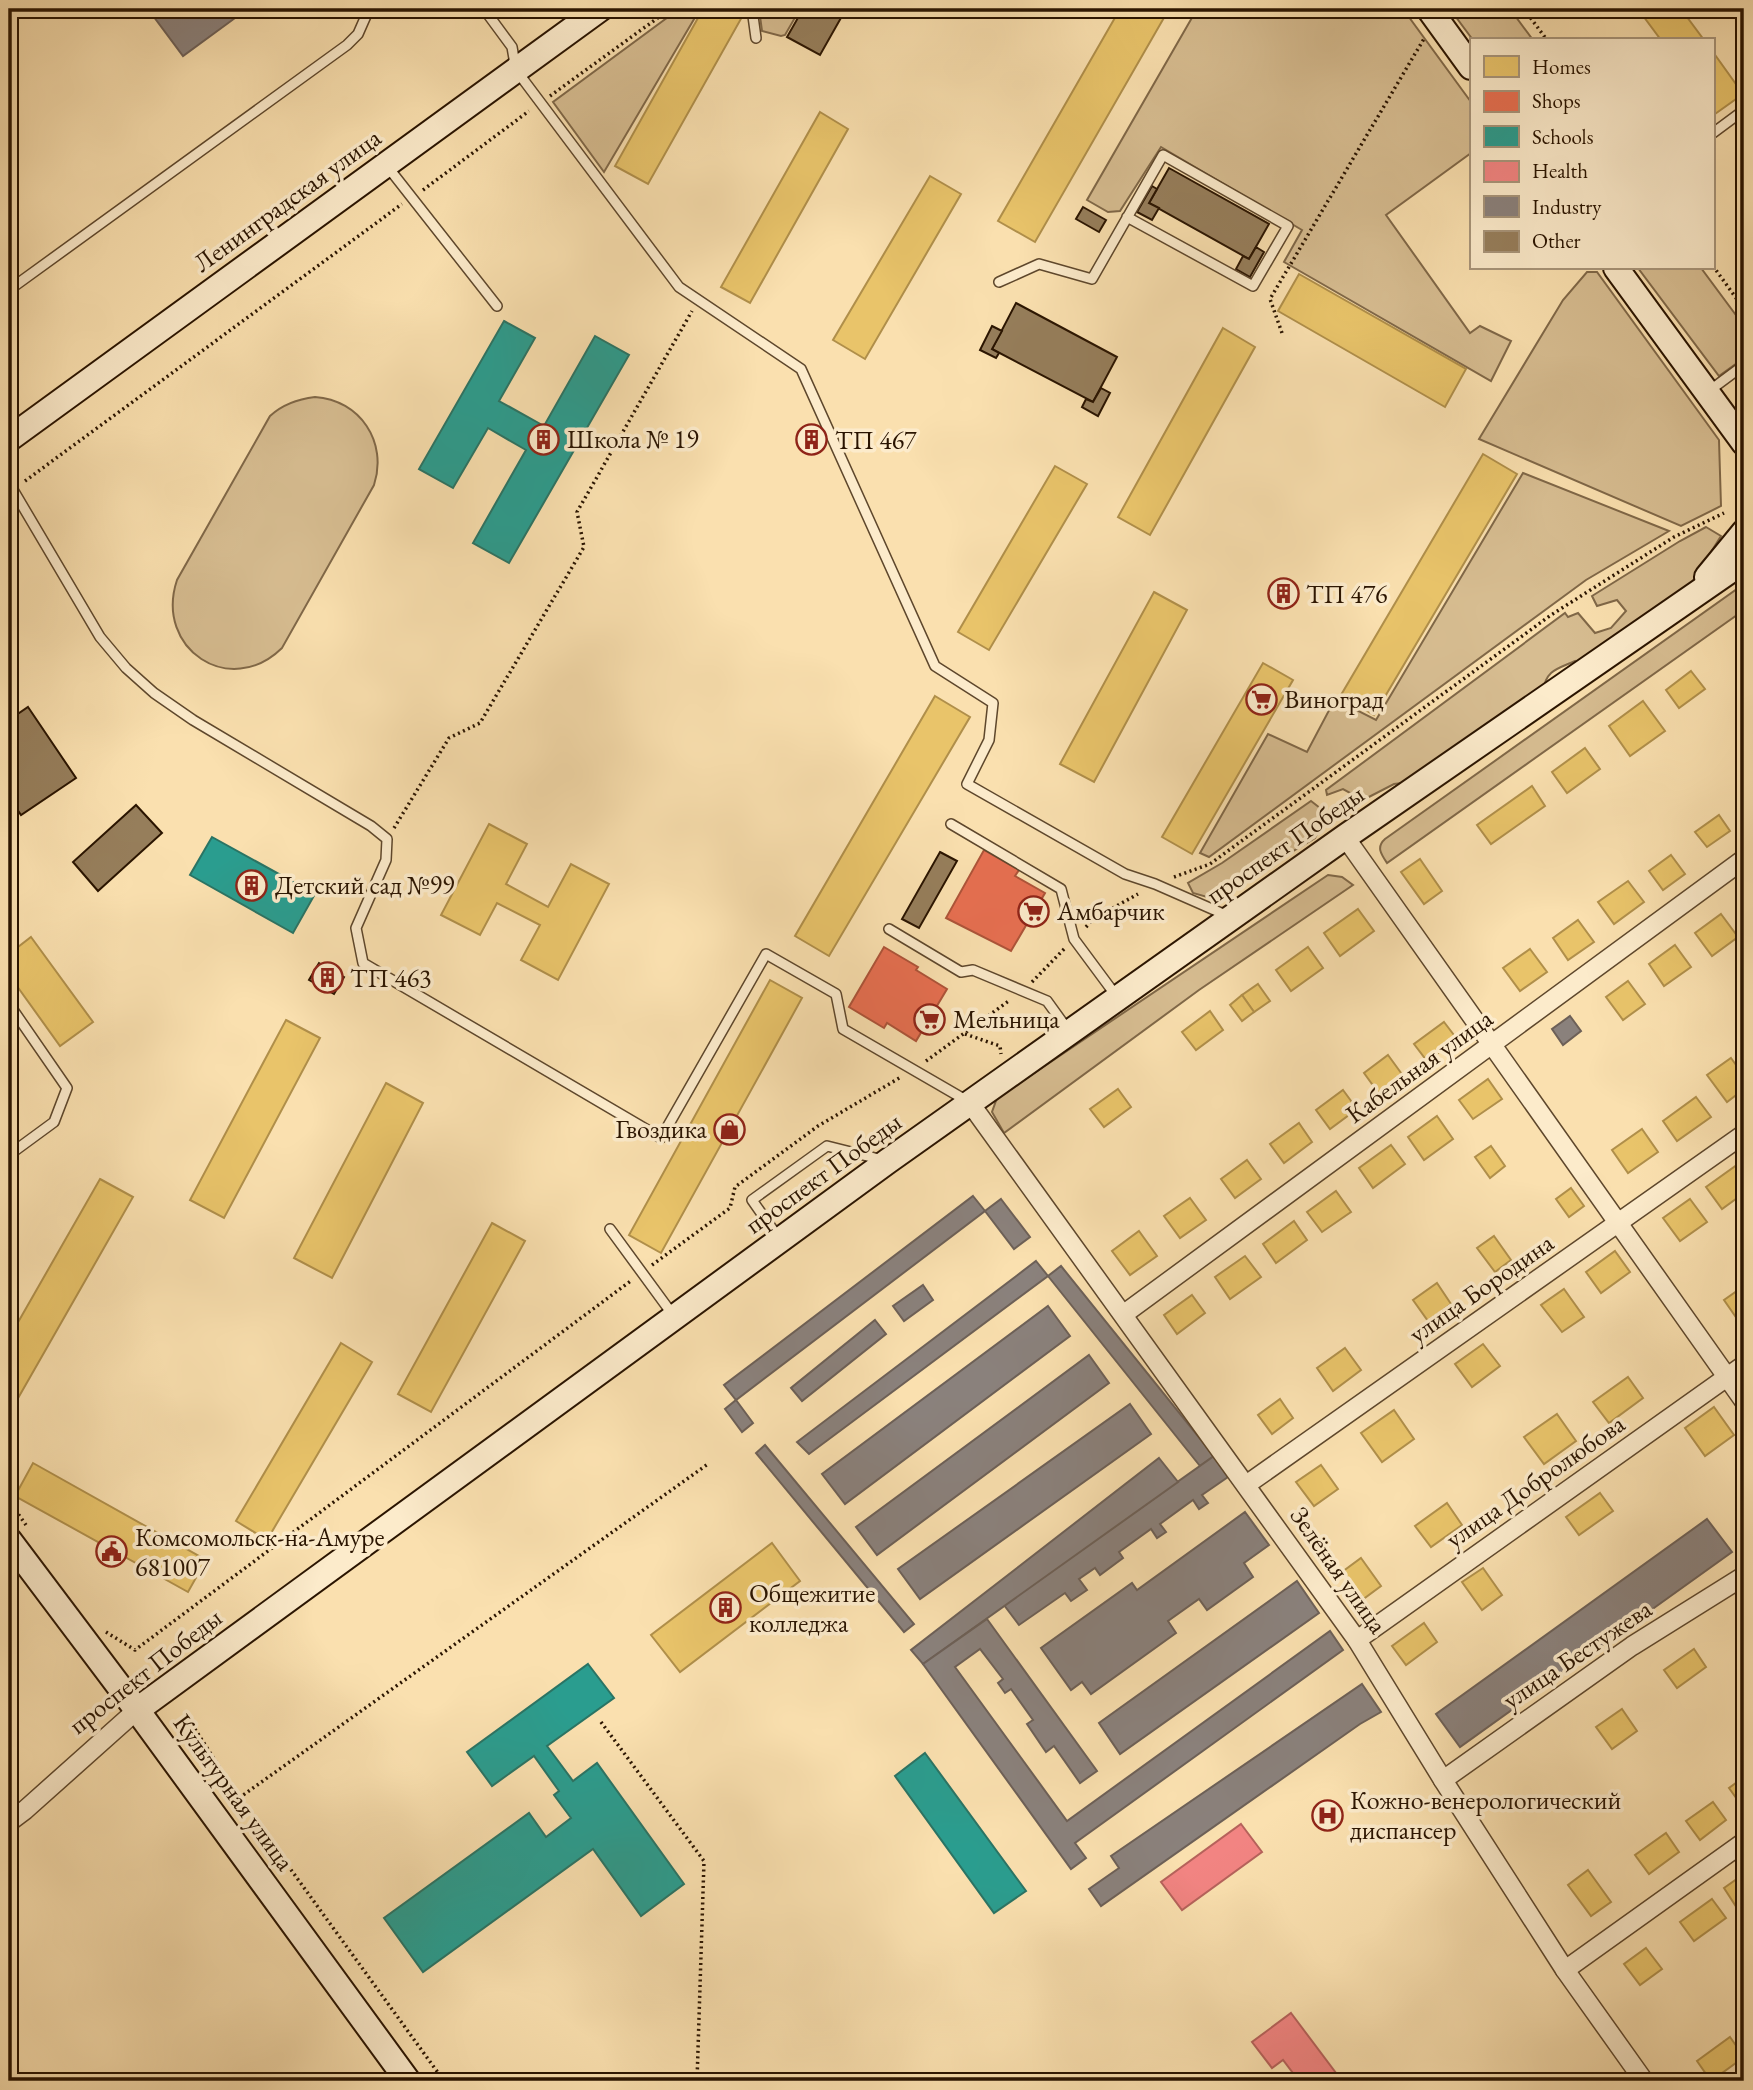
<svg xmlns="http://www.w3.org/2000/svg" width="1753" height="2090" viewBox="0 0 1753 2090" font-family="'EB Garamond',serif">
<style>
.green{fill:#d7bd91;stroke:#806848;stroke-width:2}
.homes{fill:#e9c46a;stroke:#b08f4a;stroke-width:2}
.shops{fill:#e76f51;stroke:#ae5439;stroke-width:2}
.schools{fill:#2a9d8f;stroke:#2a7464;stroke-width:2}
.health{fill:#f28482;stroke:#b6625b;stroke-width:2}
.industry{fill:#8a817c;stroke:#6d6057;stroke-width:2}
.building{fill:#967e5b;stroke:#2a1400;stroke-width:2}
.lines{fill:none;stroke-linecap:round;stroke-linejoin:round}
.lane-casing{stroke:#5e472c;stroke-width:12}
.street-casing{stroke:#5e472c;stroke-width:21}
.secondary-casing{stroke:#2a1400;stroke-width:28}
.path{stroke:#2a1400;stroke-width:3.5;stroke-dasharray:2 3.5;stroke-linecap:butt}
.lane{stroke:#fcebcb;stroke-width:9}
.street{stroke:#fcebcb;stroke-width:18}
.secondary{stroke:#fcebcb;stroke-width:24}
.labels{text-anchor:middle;stroke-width:7;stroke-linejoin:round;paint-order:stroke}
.street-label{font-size:26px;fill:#2a1400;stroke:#fcebcb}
.poi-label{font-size:26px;fill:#2a1400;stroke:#fcebcb;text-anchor:start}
</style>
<rect width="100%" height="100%" fill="#fae0af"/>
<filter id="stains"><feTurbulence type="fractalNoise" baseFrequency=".00286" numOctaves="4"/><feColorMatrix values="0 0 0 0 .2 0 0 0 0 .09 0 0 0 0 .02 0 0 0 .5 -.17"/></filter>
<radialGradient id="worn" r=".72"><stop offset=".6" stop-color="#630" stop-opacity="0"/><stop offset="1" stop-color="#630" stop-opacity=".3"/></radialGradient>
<g class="green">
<polygon points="679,9 700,9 604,172 553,102"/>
<polygon points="759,9 800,9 785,35 781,36 762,31"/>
<polygon points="1197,9 1403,9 1471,102 1471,153 1386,215 1470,333 1480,326 1511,341 1491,381 1284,262 1302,230 1161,147 1120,211 1108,212 1087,200"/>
<polygon points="1450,9 1510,9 1533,40 1473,40"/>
<polygon points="1638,268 1701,268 1744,326 1744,358 1719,376"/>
<polygon points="1587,272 1597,272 1719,440 1721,506 1681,526 1479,439 1563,300"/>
<path d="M315,397C360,400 388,442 374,485L282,648C230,699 154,649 177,580L270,416C283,404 298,399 315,397Z"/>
<polygon points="1523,473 1669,531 1586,580 1209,857 1200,853 1268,734 1307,752 1335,699 1376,720"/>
<path d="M1706,527L1721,536L1686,592L1579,667L1575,661C1557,669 1546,670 1543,691L1410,782L1394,784L1363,800L1343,789L1327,795L1326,790L1565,613L1568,617L1578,613L1595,633L1611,628L1626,611L1617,600L1597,606L1592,596L1680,541Z"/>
<path d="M1744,584V610L1387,863C1381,854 1376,847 1385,839Z"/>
<polygon points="1311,801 1320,808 1323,822 1315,838 1283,857 1262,863 1241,884 1214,899 1193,893 1188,883 1222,863"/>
<polygon points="1328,875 1342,877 1353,885 1199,990 1004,1133 992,1112 997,1098"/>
</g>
<g class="homes">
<polygon points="703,9 727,9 742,17 648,184 615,166"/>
<polygon points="1120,9 1169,9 1035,242 998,221"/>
<polygon points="1638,9 1681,9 1704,40 1661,40"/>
<polygon points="1713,52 1743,94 1715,114 1713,112"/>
<polygon points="820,112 848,129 750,303 721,287"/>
<polygon points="930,176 961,194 865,359 833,340"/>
<polygon points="1299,274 1466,369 1445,407 1278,311"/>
<polygon points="1223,328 1255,347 1150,535 1118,517"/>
<polygon points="1483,454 1517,474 1374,715 1341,695"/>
<polygon points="1055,466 1087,484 989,650 958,632"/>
<polygon points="1154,592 1187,610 1094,782 1060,764"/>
<polygon points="1263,663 1293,680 1192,854 1162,837"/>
<polygon points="1691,671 1705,689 1679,708 1666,690"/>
<polygon points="935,696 970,717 829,956 795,936"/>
<polygon points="1643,701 1665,731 1630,756 1609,726"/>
<polygon points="1585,748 1600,769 1567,793 1552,772"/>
<polygon points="1532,786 1545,806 1491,844 1477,825"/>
<polygon points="1719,815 1730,831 1707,847 1695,832"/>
<polygon points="489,824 527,844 506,884 548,907 571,864 609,884 558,980 521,960 540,925 497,903 480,935 441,915"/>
<polygon points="1671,855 1685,874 1663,890 1649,871"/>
<polygon points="1420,859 1442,891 1424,904 1401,872"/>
<polygon points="1628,881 1644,902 1614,924 1598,902"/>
<polygon points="1358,909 1374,931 1340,956 1324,933"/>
<polygon points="1721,914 1738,937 1712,956 1695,933"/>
<polygon points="1578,920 1594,942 1568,960 1553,938"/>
<polygon points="31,937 93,1022 60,1046 9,975 9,954"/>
<polygon points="1675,945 1691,967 1664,986 1649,964"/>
<polygon points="1308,947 1323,968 1291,991 1276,970"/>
<polygon points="1530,949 1547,972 1520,991 1503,968"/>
<polygon points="770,980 802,998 661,1253 629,1235"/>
<polygon points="1628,981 1645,1004 1623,1020 1606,997"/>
<polygon points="1258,984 1270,1001 1254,1012 1242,995"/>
<polygon points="1242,995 1254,1012 1242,1021 1230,1005"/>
<polygon points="1210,1011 1223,1030 1196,1050 1182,1032"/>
<polygon points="286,1020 320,1038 224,1218 190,1200"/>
<polygon points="1444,1022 1457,1039 1427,1061 1414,1044"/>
<polygon points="1388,1055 1404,1077 1380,1095 1364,1073"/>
<polygon points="1731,1058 1744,1076 1744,1089 1727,1102 1707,1075"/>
<polygon points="1488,1079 1502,1099 1473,1119 1459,1100"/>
<polygon points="386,1083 423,1103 332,1278 294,1258"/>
<polygon points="1118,1089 1131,1107 1104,1127 1090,1109"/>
<polygon points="1343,1090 1357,1109 1330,1129 1316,1110"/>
<polygon points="1696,1097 1711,1117 1677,1141 1663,1121"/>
<polygon points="1437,1116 1453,1139 1424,1160 1408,1137"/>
<polygon points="1299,1123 1312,1142 1284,1163 1270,1144"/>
<polygon points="1642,1129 1658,1152 1628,1173 1612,1150"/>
<polygon points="1391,1145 1405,1164 1373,1188 1359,1168"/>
<polygon points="1491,1146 1505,1166 1490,1178 1475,1157"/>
<polygon points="1247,1160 1261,1179 1235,1198 1221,1179"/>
<polygon points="1741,1162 1744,1167 1744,1193 1722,1209 1706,1187"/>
<polygon points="100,1179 133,1197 9,1414 9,1338"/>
<polygon points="1571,1188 1584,1206 1569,1217 1556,1199"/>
<polygon points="1336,1191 1351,1212 1322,1232 1307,1212"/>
<polygon points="1190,1198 1206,1220 1180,1238 1164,1216"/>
<polygon points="1690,1199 1707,1222 1680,1241 1663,1218"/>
<polygon points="1294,1221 1307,1240 1276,1263 1263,1244"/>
<polygon points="492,1223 525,1241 431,1412 398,1394"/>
<polygon points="1139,1231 1157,1256 1130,1275 1112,1251"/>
<polygon points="1494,1236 1511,1260 1495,1272 1477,1248"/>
<polygon points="1615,1251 1630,1272 1601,1293 1586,1272"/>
<polygon points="1245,1256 1261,1277 1230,1299 1215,1277"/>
<polygon points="1437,1283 1451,1304 1428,1321 1413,1300"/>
<polygon points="1744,1286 1744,1324 1742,1326 1724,1300"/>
<polygon points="1564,1289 1584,1317 1562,1332 1541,1305"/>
<polygon points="1192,1295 1205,1313 1177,1334 1164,1315"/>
<polygon points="341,1343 372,1362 267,1540 236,1521"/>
<polygon points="1483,1344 1500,1366 1472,1387 1455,1364"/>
<polygon points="1345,1348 1361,1370 1333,1391 1317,1368"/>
<polygon points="1628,1377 1643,1398 1609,1423 1593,1402"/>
<polygon points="1280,1399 1293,1418 1272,1434 1258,1415"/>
<polygon points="1714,1407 1734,1435 1705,1456 1685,1428"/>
<polygon points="1394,1410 1414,1439 1382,1462 1361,1433"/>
<polygon points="1557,1414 1576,1441 1544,1464 1524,1437"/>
<polygon points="33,1463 206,1560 188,1592 15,1496"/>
<polygon points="1321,1465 1338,1489 1314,1506 1296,1482"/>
<polygon points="1600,1493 1613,1511 1579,1535 1566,1517"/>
<polygon points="1447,1503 1462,1525 1431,1547 1415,1526"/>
<polygon points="772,1543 800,1581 680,1672 651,1635"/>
<polygon points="1361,1558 1381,1586 1362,1600 1342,1572"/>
<polygon points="1483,1568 1502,1595 1482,1610 1462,1582"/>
<polygon points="1424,1623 1437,1642 1406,1665 1392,1646"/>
<polygon points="1694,1649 1706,1667 1677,1688 1664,1670"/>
<polygon points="1622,1709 1637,1731 1612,1749 1596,1727"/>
<polygon points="1744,1777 1744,1809 1729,1788"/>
<polygon points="1713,1802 1726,1820 1700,1840 1686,1821"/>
<polygon points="1666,1833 1679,1852 1649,1874 1635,1855"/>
<polygon points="1588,1870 1611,1902 1591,1916 1568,1885"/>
<polygon points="1744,1874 1744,1903 1737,1908 1724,1888"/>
<polygon points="1712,1899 1726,1918 1694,1941 1680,1922"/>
<polygon points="1646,1948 1662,1969 1640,1985 1624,1964"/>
<polygon points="1730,2037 1744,2057 1711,2081 1697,2061"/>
</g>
<g class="shops">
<polygon points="984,850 1019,870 1015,876 1045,893 1011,951 946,918"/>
<polygon points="884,947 918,967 916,970 947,989 916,1041 887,1023 884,1028 849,1007"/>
</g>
<g class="schools">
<polygon points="504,321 535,338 499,401 544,426 595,336 629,355 509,563 473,543 526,450 488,428 453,488 419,469"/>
<polygon points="212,837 315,894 293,933 190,875"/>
<polygon points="588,1664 614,1698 547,1746 573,1781 597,1763 684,1884 641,1916 593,1849 423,1972 384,1918 529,1813 546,1837 571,1818 554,1795 559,1791 534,1756 492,1786 467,1752"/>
<polygon points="925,1753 1026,1891 994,1913 895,1776"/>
</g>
<g class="health">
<polygon points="1241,1824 1262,1852 1182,1910 1161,1882"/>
<polygon points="1291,2013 1342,2081 1299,2081 1283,2060 1272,2068 1252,2042"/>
</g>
<g class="industry">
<polygon points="148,9 245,9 246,10 183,56"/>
<polygon points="1570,1016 1581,1031 1563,1045 1552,1029"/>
<polygon points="973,1196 985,1211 736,1400 724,1385"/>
<polygon points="1001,1199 1030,1237 1014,1249 985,1211"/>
<polygon points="1036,1261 1048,1276 809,1454 797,1442"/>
<polygon points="1061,1266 1214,1456 1200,1466 1048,1276"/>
<polygon points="923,1285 933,1300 904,1321 893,1306"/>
<polygon points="1048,1306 1070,1336 845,1504 822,1474"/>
<polygon points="875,1320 886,1334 802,1401 791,1388"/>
<polygon points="1089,1355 1109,1383 877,1555 856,1527"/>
<polygon points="736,1400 753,1423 742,1432 725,1409"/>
<polygon points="1130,1404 1151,1434 920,1599 898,1569"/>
<polygon points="765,1445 914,1624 904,1632 756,1453"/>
<polygon points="1214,1456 1228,1477 1202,1495 1208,1503 1199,1509 1193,1500 1160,1524 1166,1532 1157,1538 1151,1529 1119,1552 1123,1558 1100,1575 1095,1568 1079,1579 1087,1590 1071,1601 1065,1593 1019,1625 1004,1605"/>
<polygon points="1159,1458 1178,1482 923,1664 911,1650"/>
<polygon points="1245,1512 1269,1545 1244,1563 1253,1577 1207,1610 1199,1599 1168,1621 1176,1633 1091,1694 1082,1682 1071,1690 1041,1648 1132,1583 1137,1590"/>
<polygon points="1707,1519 1732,1552 1460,1747 1436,1714"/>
<polygon points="1297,1581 1319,1613 1120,1754 1099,1723"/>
<polygon points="987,1619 1097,1771 1080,1783 1054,1746 1046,1752 1027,1724 1033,1720 1011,1689 1005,1693 998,1683 1003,1679 980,1649 955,1667 1067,1821 1330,1631 1343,1650 1075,1843 1086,1858 1071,1869 923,1664"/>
<polygon points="1362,1684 1381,1712 1360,1724 1101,1906 1089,1889 1119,1868 1111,1856"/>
</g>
<g class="building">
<polygon points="803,9 846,9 820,55 787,37"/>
<polygon points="1169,168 1269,224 1249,259 1149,203"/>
<polygon points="1152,186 1157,189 1149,203 1159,208 1152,220 1137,212"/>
<polygon points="1083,207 1106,220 1099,232 1076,219"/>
<polygon points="1256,247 1264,252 1250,277 1236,269 1243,256 1249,259"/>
<polygon points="1016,303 1117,357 1093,402 992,349"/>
<polygon points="992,326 1002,331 992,349 999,353 996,358 980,350"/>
<polygon points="1101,388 1110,393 1098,416 1082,407 1086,399 1093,402"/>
<polygon points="813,428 823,446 811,452 802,434"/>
<polygon points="1281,581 1295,589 1285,607 1271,599"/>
<polygon points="28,707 76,778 21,815 9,797 9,720"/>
<polygon points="136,805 162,833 98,891 73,862"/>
<polygon points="940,852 957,861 919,928 902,919"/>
<polygon points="319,963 344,977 334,994 309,980"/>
</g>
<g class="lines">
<defs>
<g id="lane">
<polyline points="484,9 512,47 516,70 679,287 801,369 935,666 993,703 989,740 967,784 1125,874 1155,884 1228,916"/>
<polyline points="752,9 756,38"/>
<polyline points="1713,133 1744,110"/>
<polyline points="387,166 497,306"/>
<polyline points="999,282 1039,264 1092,279 1163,155 1288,226 1253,286 1127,217"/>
<polyline points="9,290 347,45 358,34 369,9"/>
<polyline points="1709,391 1744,365"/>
<polyline points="9,483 100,637 126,668 154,693 193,720 371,826 387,839 386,860 356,928 363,963 661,1138 766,954 836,994 843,1029 969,1102"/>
<polyline points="951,824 1061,889 1074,939 1117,997"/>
<polyline points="889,929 961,972 973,970 1047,1001 1068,1030"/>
<polyline points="9,1004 67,1088 54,1122 9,1155"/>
<polyline points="610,1229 673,1315"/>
<polyline points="778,1237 752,1200 827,1146 883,1160"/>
</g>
<g id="street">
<polyline points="1345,837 1744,1401"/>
<polyline points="970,1103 1357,1640 1443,1780 1565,1970 1644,2081"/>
<polyline points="1124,1314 1744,859"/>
<polyline points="1246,1485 1744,1134"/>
<polyline points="1357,1640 1744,1365"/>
<polyline points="1443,1780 1632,1646 1744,1576"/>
<polyline points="9,1822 25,1810 137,1710"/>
<polyline points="1565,1970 1744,1842"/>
</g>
<g id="secondary">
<polyline points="1429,9 1471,67"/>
<polyline points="1616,268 1744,443"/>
<polyline points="9,439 600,9"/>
<polyline points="1707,577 1744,532"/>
<polyline points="9,1540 137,1710 408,2081"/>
<polyline points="137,1710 888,1161 1345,837 1744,561"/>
</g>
</defs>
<use href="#lane" class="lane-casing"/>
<use href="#street" class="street-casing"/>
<use href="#secondary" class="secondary-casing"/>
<g class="path">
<polyline points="1524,9 1547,40"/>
<polyline points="550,96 670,9"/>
<polyline points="423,190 529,111"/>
<polyline points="1713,266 1744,309"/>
<polyline points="1282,333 1270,299 1425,37"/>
<polyline points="25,481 402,204"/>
<polyline points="394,828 449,738 480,723 584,547 577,512 692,311"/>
<polyline points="1174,877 1210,864 1551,615 1674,537 1724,513"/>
<polyline points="1086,927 1093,919 1138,894"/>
<polyline points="1032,982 1066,947"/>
<polyline points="965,1034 1000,1046 1001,1054"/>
<polyline points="926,1061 1010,1000"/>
<polyline points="652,1265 730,1208 735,1187 818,1126 901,1077"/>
<polyline points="9,1501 26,1525"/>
<polyline points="106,1632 135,1650 632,1280"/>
<polyline points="186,1715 239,1798 444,2081"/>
<polyline points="601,1722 704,1861 697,2081"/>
<polyline points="239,1798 708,1464"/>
</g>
<use href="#lane" class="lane"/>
<use href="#street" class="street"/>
<use href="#secondary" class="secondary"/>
</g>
<defs>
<symbol id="building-ring" viewBox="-11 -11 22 22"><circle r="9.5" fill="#fcebcb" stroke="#8f2418" stroke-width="1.5"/><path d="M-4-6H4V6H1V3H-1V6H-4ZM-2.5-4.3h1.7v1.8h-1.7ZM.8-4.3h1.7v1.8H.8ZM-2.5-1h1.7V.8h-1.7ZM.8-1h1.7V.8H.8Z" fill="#8f2418"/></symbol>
<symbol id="supermarket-ring" viewBox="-11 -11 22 22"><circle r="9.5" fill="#fcebcb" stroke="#8f2418" stroke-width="1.5"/><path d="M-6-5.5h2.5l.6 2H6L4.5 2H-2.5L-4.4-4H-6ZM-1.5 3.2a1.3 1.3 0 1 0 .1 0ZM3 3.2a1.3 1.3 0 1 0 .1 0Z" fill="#8f2418"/></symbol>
<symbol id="shop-ring" viewBox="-11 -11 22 22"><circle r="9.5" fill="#fcebcb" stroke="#8f2418" stroke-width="1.5"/><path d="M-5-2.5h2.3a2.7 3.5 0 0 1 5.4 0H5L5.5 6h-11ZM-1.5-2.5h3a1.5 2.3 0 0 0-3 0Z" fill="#8f2418"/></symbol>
<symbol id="civic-ring" viewBox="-11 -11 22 22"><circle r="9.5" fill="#fcebcb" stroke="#8f2418" stroke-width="1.5"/><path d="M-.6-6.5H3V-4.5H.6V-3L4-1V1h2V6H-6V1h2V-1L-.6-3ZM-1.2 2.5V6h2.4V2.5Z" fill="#8f2418"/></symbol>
<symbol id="hospital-ring" viewBox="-11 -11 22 22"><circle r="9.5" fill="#fcebcb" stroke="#8f2418" stroke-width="1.5"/><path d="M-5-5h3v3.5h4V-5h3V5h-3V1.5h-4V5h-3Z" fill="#8f2418"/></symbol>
</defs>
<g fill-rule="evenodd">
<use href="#building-ring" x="526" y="422" width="35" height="35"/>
<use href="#building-ring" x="794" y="422" width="35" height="35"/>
<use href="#building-ring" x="1266" y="576" width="35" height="35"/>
<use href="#supermarket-ring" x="1244" y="682" width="35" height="35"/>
<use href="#building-ring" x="234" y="868" width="35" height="35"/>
<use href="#supermarket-ring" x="1016" y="894" width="35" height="35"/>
<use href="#building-ring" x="310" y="960" width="35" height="35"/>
<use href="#supermarket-ring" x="912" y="1002" width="35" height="35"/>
<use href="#shop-ring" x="712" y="1112" width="35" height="35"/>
<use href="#civic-ring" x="94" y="1534" width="35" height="35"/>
<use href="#building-ring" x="708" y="1590" width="35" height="35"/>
<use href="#hospital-ring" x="1310" y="1798" width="35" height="35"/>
</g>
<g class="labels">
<g class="street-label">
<text transform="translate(287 200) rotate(-36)" y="9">Ленинградская улица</text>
<text transform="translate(1285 844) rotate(-35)" y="9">проспект Победы</text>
<text transform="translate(1419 1066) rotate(-36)" y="9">Кабельная улица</text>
<text transform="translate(823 1173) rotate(-36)" y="9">проспект Победы</text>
<text transform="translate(1481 1288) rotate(-35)" y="9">улица Бородина</text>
<text transform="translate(1535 1481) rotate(-35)" y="9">улица Добролюбова</text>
<text transform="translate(1339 1570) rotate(55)" y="9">Зелёная улица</text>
<text transform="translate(1577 1654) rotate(-34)" y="9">улица Бестужева</text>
<text transform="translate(145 1671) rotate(-38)" y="9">проспект Победы</text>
<text transform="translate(234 1792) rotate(54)" y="9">Культурная улица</text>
</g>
<g class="poi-label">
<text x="567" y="448">Школа № 19</text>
<text x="835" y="449">ТП 467</text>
<text x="1306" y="603">ТП 476</text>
<text x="1284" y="708">Виноград</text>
<text x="275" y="894">Детский сад №99</text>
<text x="1057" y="920">Амбарчик</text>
<text x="350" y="987">ТП 463</text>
<text x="953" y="1028">Мельница</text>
<text x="707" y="1138" text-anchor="end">Гвоздика</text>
<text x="135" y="1546">Комсомольск-на-Амуре<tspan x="135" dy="30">681007</tspan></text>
<text x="749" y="1602">Общежитие<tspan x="749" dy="30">колледжа</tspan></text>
<text x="1350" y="1809">Кожно-венерологический<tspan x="1350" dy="30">диспансер</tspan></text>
</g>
</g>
<rect width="1753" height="2090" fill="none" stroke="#fae0af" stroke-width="35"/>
<rect x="10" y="10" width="1732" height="2069" fill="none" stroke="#2a1400" stroke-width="3.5"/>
<rect x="18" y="18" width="1718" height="2055" fill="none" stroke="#2a1400" stroke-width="2"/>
<rect x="1470" y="38" width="245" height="231" fill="#fcebcb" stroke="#a8957a" stroke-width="2"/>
<rect x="1484" y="56" width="35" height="21" fill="#e9c46a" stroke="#a8957a" stroke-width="2"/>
<text x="1532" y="74" font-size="21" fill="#2a1400">Homes</text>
<rect x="1484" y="91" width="35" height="21" fill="#e76f51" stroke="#a8957a" stroke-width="2"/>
<text x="1532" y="108" font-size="21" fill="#2a1400">Shops</text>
<rect x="1484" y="126" width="35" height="21" fill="#2a9d8f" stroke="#a8957a" stroke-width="2"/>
<text x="1532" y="144" font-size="21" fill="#2a1400">Schools</text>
<rect x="1484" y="161" width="35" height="21" fill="#f28482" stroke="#a8957a" stroke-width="2"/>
<text x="1532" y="178" font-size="21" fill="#2a1400">Health</text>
<rect x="1484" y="196" width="35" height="21" fill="#8a817c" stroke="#a8957a" stroke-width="2"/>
<text x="1532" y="214" font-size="21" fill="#2a1400">Industry</text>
<rect x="1484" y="231" width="35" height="21" fill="#967e5b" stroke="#a8957a" stroke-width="2"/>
<text x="1532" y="248" font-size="21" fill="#2a1400">Other</text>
<rect width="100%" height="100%" filter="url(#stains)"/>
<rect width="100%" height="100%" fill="url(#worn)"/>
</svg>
